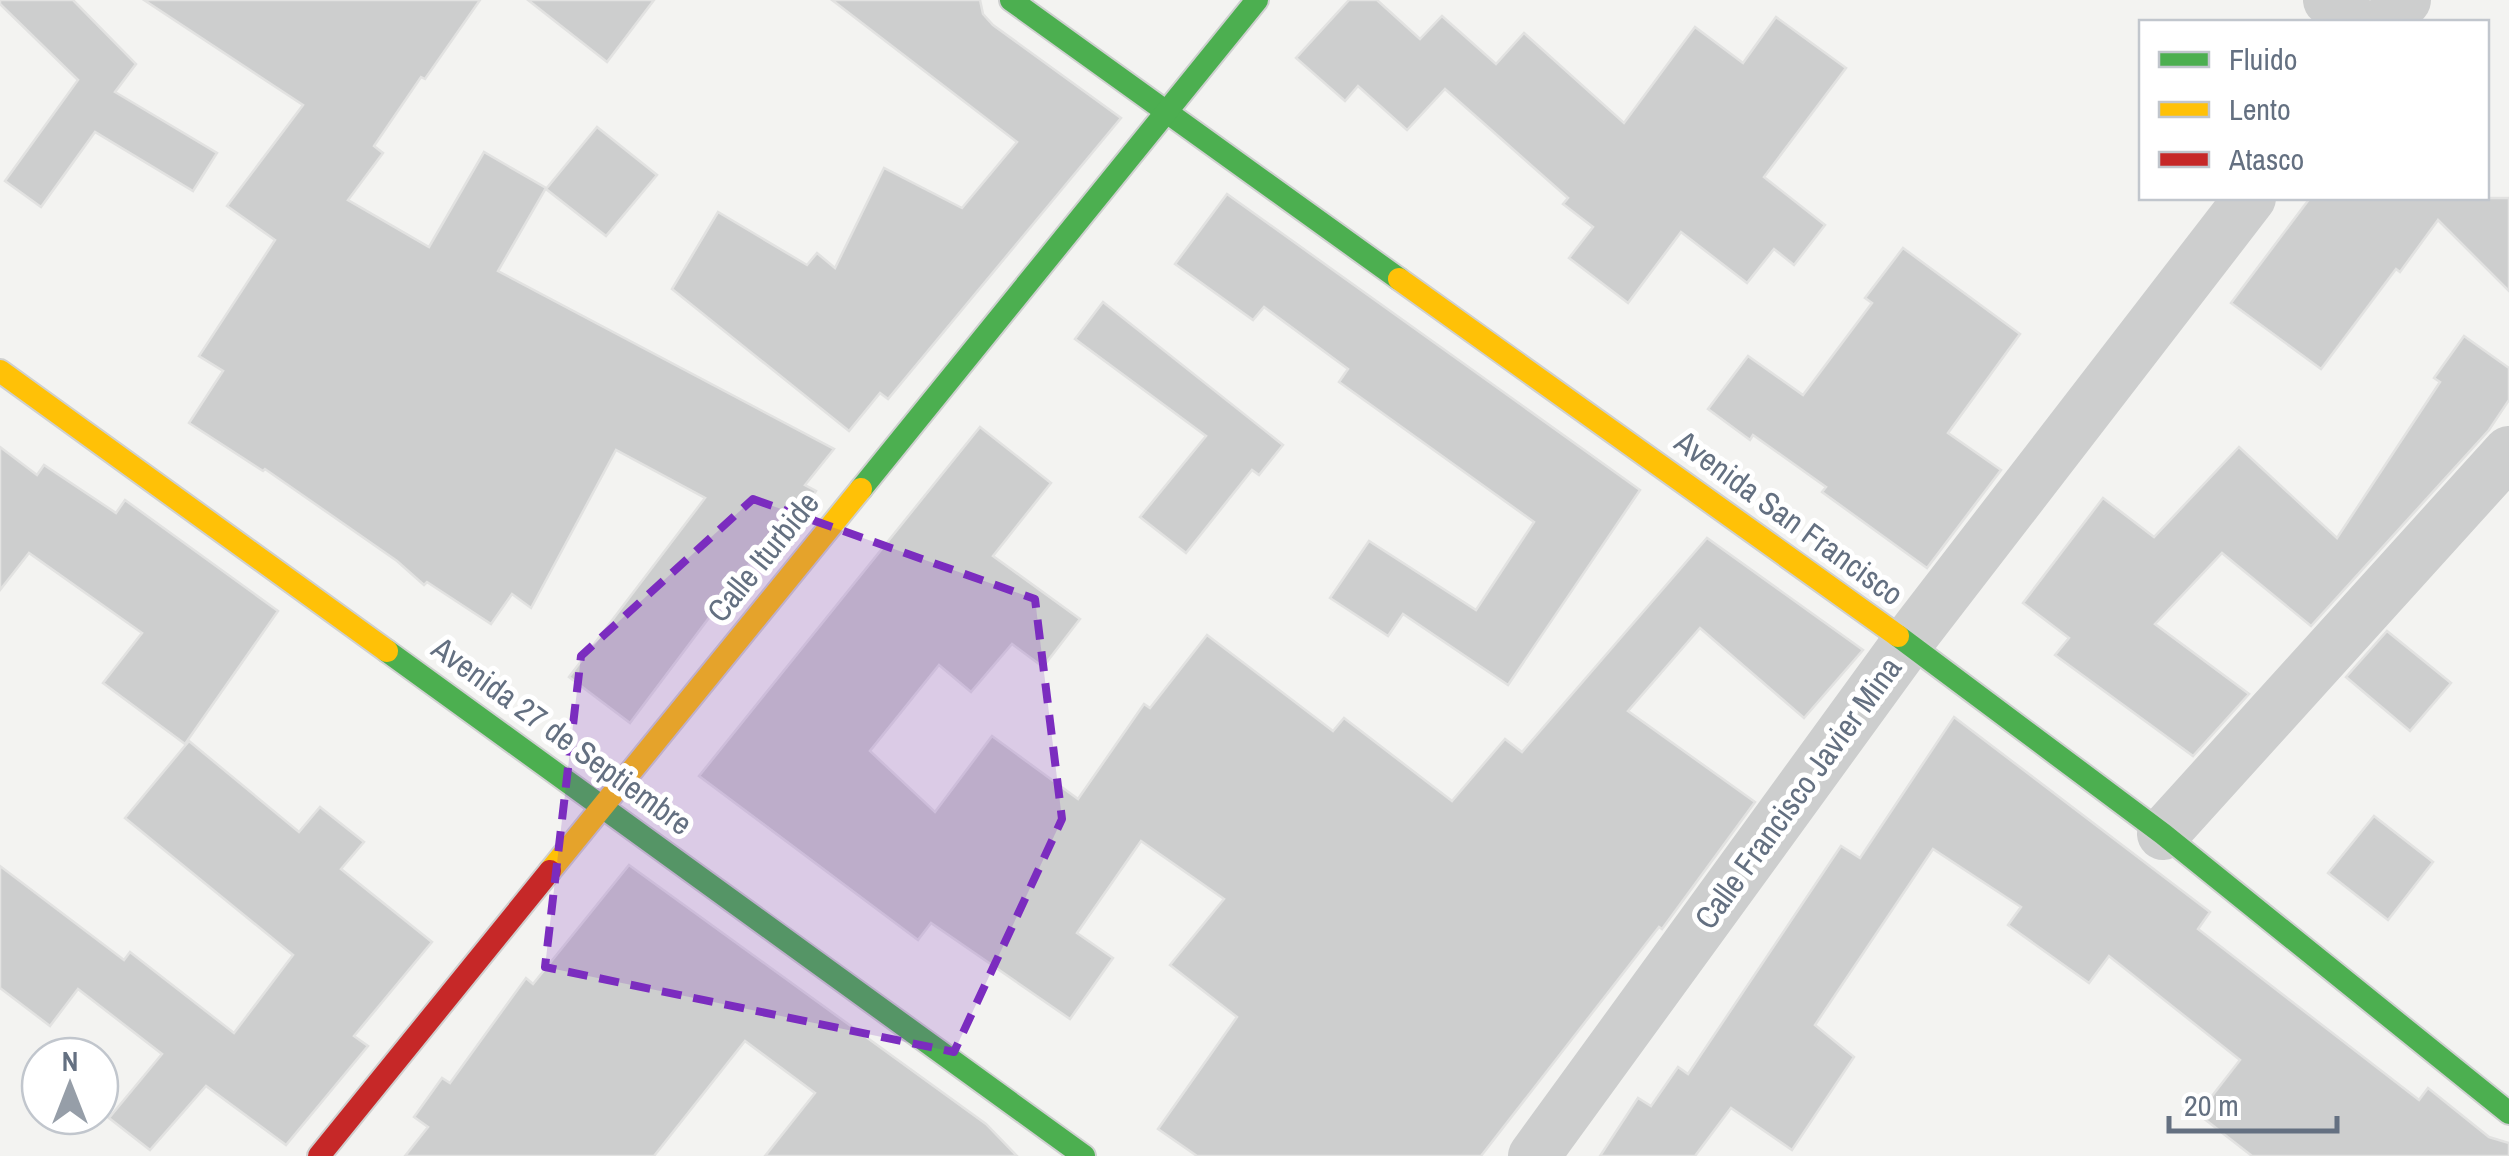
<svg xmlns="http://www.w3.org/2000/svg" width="2509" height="1156" viewBox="0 0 2509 1156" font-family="'Archivo Narrow',sans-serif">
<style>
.building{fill:#cdcece;stroke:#e2e2e1;stroke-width:2.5}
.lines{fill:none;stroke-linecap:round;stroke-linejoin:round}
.fast-casing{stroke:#cfd0d0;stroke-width:26}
.slow-casing{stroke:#cfd0d0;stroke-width:26}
.jam-casing{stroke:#cfd0d0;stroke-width:26}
.street{stroke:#cdcece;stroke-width:52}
.fast{stroke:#4caf50;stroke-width:22}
.slow{stroke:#ffc107;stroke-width:22}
.jam{stroke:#c62828;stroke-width:22}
.marked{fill:#7b2cbf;fill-opacity:0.2;stroke:#7b2cbf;stroke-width:8;stroke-dasharray:20 12;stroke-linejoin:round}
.labels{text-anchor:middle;stroke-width:10;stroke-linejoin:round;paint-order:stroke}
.street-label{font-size:32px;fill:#647081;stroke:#fff}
</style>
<rect width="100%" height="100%" fill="#f3f3f1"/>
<g class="building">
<polygon points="0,0 73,0 136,64 115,92 217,153 193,191 95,132 41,207 5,181 78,80 0,4"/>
<polygon points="144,0 480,0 425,79 421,77 374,146 383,153 348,200 429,247 484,152 546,188 498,271 834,449 805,485 816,491 811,499 780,538 772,534 630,723 569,677 705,498 616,450 531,608 512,594 491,624 427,582 424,585 397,561 265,469 263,471 189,423 223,371 199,356 275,240 227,206 303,105"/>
<polygon points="528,0 654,0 607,62"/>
<polygon points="832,0 980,0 983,14 993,25 1121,118 888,399 880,393 849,431 672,289 718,212 807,265 817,253 835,268 884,168 962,208 1017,142"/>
<polygon points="1349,0 1377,0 1420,39 1442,16 1496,64 1524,33 1624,123 1695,27 1743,63 1776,17 1846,68 1764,177 1825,225 1794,265 1774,249 1747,283 1681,232 1628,303 1569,258 1593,227 1563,204 1568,198 1445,89 1407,130 1358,86 1345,101 1296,58"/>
<polygon points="597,127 657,175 606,236 546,189"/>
<polygon points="1227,194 1640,490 1508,685 1403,614 1388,636 1330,598 1369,541 1476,610 1534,522 1339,382 1348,369 1264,307 1253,320 1175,264"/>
<polygon points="2310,198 2509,198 2509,291 2438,220 2400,272 2396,269 2321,369 2231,303"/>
<polygon points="1903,248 2020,334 1948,433 2001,470 1927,568 1822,492 1826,487 1753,435 1750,440 1708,409 1748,356 1803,395 1872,303 1865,298"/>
<polygon points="1103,302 1283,445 1259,475 1252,470 1186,553 1140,517 1206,436 1075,339"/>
<polygon points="2464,336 2509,368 2509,400 2489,430 2311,626 2222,553 2155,624 2249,694 2193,756 2055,655 2069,638 2023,603 2103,498 2154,537 2239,447 2337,538 2440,382 2434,378"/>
<polygon points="980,427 1051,483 993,556 1080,619 1043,667 1012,644 971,692 939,665 870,751 935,812 992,736 1078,799 1144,704 1150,708 1207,635 1333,731 1344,718 1452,801 1505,739 1522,752 1707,538 1863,650 1804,718 1700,628 1628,711 1755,802 1662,929 1659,927 1481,1156 1197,1156 1158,1129 1237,1017 1170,965 1224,899 1141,841 1077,933 1113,958 1070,1019 931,923 918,940 699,776"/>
<polygon points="0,447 37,475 44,465 116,513 125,500 278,611 185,744 103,683 142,633 29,553 0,590"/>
<polygon points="2387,631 2451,683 2410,731 2346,677"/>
<polygon points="1954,717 2210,912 2198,929 2419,1100 2428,1088 2489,1137 2509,1143 2509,1156 2252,1156 2198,1114 2240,1060 2109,956 2089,983 2008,925 2021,907 1933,849 1815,1025 1854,1057 1792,1150 1731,1108 1695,1156 1600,1156 1638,1098 1651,1106 1678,1067 1688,1074 1841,846 1860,858"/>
<polygon points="189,741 299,832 320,807 364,842 341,869 432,942 354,1036 368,1046 286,1145 206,1086 150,1150 109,1118 162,1054 78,989 50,1026 0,988 0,866 124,960 130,952 234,1033 293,955 125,818"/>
<polygon points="2374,816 2433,862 2388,920 2328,873"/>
<polygon points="629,865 986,1124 1017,1156 765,1156 815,1093 745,1041 654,1156 405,1156 428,1127 414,1117 442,1078 450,1083 526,978 533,984"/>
</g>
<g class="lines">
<defs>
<g id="fast">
<polyline points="1011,0 1399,279"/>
<polyline points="861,489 1257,0"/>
<polyline points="1898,636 2163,834 2509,1113"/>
<polyline points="387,651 1084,1156"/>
</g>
<g id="slow">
<polyline points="1399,279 1898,636"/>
<polyline points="0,371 387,651"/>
<polyline points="550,871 861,489"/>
</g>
<polyline id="jam" points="319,1156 550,871"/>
</defs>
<use href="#fast" class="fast-casing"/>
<use href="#slow" class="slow-casing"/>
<use href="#jam" class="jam-casing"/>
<g class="street">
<polyline points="2329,0 2355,22"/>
<polyline points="2386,22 2405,0"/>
<polyline points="2163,834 2509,452"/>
<polyline points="1534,1156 1907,643 2250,198"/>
</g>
<use href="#fast" class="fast"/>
<use href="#slow" class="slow"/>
<use href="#jam" class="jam"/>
</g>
<path class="marked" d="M753,499L1035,599L1062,819L954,1052L545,967L581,656Z"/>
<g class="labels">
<g class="street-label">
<text transform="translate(1789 518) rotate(36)" y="11">Avenida San Francisco</text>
<text transform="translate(763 557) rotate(-51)" y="11">Calle Iturbide</text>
<text transform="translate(562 736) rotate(36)" y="11">Avenida 27 de Septiembre</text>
<text transform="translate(1798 793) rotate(-54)" y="11">Calle Francisco Javier Mina</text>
</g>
</g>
<rect x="2139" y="20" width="350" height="180" fill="#ffffff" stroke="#c1c6cd" stroke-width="2.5"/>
<rect x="2159" y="52" width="50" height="15" fill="#4caf50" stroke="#c1c6cd" stroke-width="2.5"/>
<text x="2229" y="70" font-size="30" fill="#647081">Fluido</text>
<rect x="2159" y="102" width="50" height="15" fill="#ffc107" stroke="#c1c6cd" stroke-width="2.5"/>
<text x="2229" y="120" font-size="30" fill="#647081">Lento</text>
<rect x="2159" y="152" width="50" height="15" fill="#c62828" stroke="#c1c6cd" stroke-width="2.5"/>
<text x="2229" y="170" font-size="30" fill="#647081">Atasco</text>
<g transform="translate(70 1086)"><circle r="48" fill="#ffffff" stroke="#c1c6cd" stroke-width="2.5"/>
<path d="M0-8L18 38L0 25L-18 38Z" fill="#969ea8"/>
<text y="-15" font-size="28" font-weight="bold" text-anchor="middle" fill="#647081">N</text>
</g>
<path d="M2169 1116v15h168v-15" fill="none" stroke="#647081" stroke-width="5"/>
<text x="2184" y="1116" font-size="30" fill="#647081" stroke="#ffffff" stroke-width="8" paint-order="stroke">20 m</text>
</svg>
